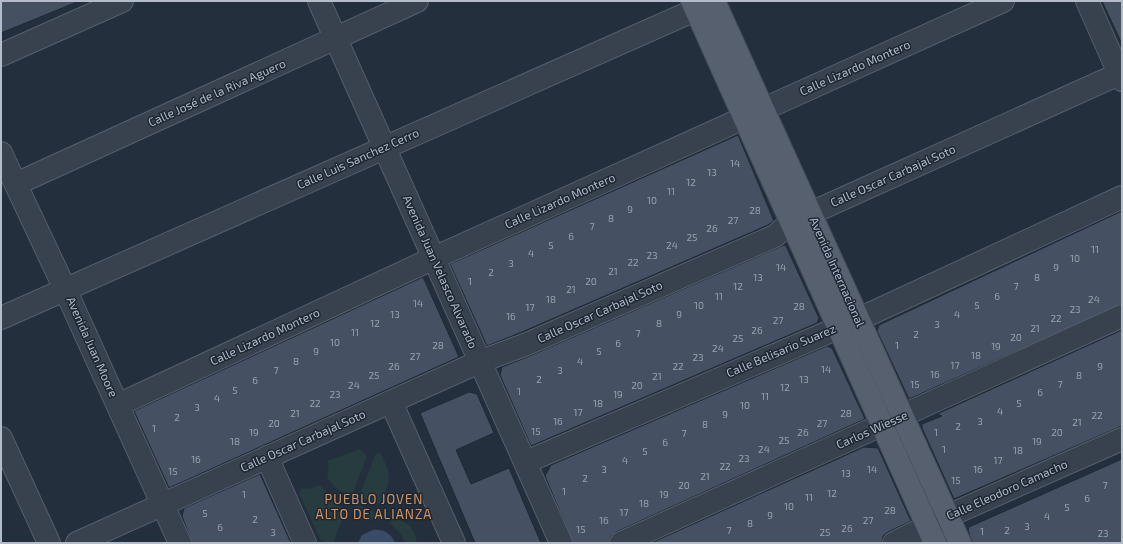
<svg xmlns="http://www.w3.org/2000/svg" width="1123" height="544" viewBox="0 0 1123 544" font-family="'Exo 2',sans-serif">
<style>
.green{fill:#263c3f}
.water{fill:#394c67}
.building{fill:#455162;stroke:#1f2835}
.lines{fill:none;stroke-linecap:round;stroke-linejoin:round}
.minor-casing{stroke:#565f6c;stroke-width:24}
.major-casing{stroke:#414a57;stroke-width:24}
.minor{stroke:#38414e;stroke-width:22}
.major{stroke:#56606e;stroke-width:22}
.labels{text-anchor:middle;stroke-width:3;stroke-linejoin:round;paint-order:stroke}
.number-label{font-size:10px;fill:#98a1af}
.street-label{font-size:12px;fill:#b4bcc9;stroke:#1d2633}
.neighbourhood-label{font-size:13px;letter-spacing:1px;fill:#d59563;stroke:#1d2633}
</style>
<rect width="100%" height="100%" fill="#242f3e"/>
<g class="green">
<polygon points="360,449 367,456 352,495 339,491 327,478 329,467 327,461"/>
<path d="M376,453L381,454C393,479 390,480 380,504L359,497Z"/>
<polygon points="320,485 345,512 333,543 321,541 299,493 302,488 309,489"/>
<polygon points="356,505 384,515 383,521 375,519 366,521 355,508"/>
<path d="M393,518C409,523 414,526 417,543H405L401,534L390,523Z"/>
</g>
<path class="water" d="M373,530C383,529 391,533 395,543H358L362,535Z"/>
<g class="building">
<polygon points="1,1 76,1 77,2 1,33"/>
<polygon points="1102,1 1122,1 1122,44"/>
<polygon points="738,135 774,221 768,225 522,332 487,346 450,264"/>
<polygon points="1122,211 1122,304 909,399 877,331 879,325"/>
<polygon points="784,245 786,246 819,318 817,323 531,446 500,375 502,367 532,355"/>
<polygon points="423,277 459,357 169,488 134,411"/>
<polygon points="1122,330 1122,426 954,499 922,428 922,424 942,416 937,414"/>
<polygon points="827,346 832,348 865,419 616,532 611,536 609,543 573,543 545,476 551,465"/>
<polygon points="469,392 477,394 494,433 456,450 471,484 509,468 541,543 475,543 420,413"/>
<polygon points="864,447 878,448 911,521 888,532 883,536 882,543 651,543"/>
<polygon points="1122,459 1122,543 972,543 968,530 969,527"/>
<polygon points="260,474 291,543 192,543 182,516 184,508"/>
</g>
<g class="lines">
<defs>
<g id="minor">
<polyline points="319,1 561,543"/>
<polyline points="1087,1 1122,80"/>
<polyline points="1,55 122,1"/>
<polyline points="1,153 65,289 180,543"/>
<polyline points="16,184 417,1"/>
<polyline points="1,318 713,2"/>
<polyline points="391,402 454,543"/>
<polyline points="118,405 434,258 1003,1"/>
<polyline points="1,438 49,543"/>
<polyline points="267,457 305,543"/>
<polyline points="526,462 859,319 1122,197"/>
<polyline points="77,543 479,362 527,344 775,236 791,222 1119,74"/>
<polyline points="621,543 1122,316"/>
<polyline points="894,543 948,516 1122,439"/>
</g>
<g id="major">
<polyline points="692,1 935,543"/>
<polyline points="714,1 960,543"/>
</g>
</defs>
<use href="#minor" class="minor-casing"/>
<use href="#major" class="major-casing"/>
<use href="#minor" class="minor"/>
<use href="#major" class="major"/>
</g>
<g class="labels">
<g class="number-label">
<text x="735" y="167">14</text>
<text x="712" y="176">13</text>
<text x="691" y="186">12</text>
<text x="671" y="195">11</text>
<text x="652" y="204">10</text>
<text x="630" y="213">9</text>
<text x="755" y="214">28</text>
<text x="611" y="222">8</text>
<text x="733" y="224">27</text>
<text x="592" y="230">7</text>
<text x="712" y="232">26</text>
<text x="571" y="240">6</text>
<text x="692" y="241">25</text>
<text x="551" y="249">5</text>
<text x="672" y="249">24</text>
<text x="1095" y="253">11</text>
<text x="531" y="257">4</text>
<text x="652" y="259">23</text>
<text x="1075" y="262">10</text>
<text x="633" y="266">22</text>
<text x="511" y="267">3</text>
<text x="781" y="271">14</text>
<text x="1056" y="271">9</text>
<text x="613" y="275">21</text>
<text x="491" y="276">2</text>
<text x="758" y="281">13</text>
<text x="1037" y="281">8</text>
<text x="470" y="285">1</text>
<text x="591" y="285">20</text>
<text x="738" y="290">12</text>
<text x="1016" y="290">7</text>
<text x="571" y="293">21</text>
<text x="719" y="300">11</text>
<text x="997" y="300">6</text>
<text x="551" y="303">18</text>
<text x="1094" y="303">24</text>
<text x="418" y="307">14</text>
<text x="699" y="309">10</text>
<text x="977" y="309">5</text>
<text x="799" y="310">28</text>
<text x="530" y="311">17</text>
<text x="1075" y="313">23</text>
<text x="395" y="318">13</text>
<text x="679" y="318">9</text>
<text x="957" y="318">4</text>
<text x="511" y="320">16</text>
<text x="1056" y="322">22</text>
<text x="778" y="324">27</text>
<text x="375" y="327">12</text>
<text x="659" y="327">8</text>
<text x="937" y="328">3</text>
<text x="1035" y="332">21</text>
<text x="757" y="334">26</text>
<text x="355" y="336">11</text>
<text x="638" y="337">7</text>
<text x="916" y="338">2</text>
<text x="1016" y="341">20</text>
<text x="738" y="342">25</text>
<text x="335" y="346">10</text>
<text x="618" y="347">6</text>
<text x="438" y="349">28</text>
<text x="897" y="349">1</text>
<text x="996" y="350">19</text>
<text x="718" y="352">24</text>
<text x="316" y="355">9</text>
<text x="599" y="355">5</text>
<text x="976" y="359">18</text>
<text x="415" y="360">27</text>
<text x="698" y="361">23</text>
<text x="296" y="365">8</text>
<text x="580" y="365">4</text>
<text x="955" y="369">17</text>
<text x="394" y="370">26</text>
<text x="678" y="370">22</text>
<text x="1100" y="370">9</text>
<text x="826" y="373">14</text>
<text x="276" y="374">7</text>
<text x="560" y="374">3</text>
<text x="935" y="378">16</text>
<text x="374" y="379">25</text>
<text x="1079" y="379">8</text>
<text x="657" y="380">21</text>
<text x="539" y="383">2</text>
<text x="804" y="383">13</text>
<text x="255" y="384">6</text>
<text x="915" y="388">15</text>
<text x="1060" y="388">7</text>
<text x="354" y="389">24</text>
<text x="637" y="389">20</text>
<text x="785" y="391">12</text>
<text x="235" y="394">5</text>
<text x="519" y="395">1</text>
<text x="1040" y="396">6</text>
<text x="335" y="398">23</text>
<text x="618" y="398">19</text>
<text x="765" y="400">11</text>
<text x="217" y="402">4</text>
<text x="315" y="407">22</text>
<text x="598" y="407">18</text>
<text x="1019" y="407">5</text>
<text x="745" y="409">10</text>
<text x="197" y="411">3</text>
<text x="1000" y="415">4</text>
<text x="578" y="416">17</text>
<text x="295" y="417">21</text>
<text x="846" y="417">28</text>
<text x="725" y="418">9</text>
<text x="1097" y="419">22</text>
<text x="177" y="421">2</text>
<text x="558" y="425">16</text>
<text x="980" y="425">3</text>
<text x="1077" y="426">21</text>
<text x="274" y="427">20</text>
<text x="822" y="427">27</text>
<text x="705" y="428">8</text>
<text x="958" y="430">2</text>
<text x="154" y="432">1</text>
<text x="536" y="435">15</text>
<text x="254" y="436">19</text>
<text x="803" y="436">26</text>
<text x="936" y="436">1</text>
<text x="1057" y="436">20</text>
<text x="684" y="437">7</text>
<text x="784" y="444">25</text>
<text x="235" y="445">18</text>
<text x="1037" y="445">19</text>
<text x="665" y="446">6</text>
<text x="764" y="453">24</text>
<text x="944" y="453">1</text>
<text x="1018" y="454">18</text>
<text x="645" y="455">5</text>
<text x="744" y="462">23</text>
<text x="196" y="463">16</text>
<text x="625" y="464">4</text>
<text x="998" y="464">17</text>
<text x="725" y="470">22</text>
<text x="604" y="473">3</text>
<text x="872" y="473">14</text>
<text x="978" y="473">16</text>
<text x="173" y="475">15</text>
<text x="846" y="477">13</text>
<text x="705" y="480">21</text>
<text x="585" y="482">2</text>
<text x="956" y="484">15</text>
<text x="684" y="489">20</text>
<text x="1105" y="489">7</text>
<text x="564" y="495">1</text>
<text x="832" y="497">12</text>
<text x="244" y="498">1</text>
<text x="664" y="498">19</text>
<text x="809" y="501">11</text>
<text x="1087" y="502">6</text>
<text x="644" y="507">18</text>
<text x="789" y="510">10</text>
<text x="1067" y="511">5</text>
<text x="890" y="514">28</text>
<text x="624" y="516">17</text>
<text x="205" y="517">5</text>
<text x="770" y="519">9</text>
<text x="1047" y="520">4</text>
<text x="255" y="523">2</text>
<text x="604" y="524">16</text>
<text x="868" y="524">27</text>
<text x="750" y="527">8</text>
<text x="1027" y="530">3</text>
<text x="220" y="531">6</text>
<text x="847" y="532">26</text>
<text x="581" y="533">15</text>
<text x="729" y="534">7</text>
<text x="1007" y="534">2</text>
<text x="982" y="535">1</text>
<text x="273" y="536">3</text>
<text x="825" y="536">25</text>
<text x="1103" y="537">23</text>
</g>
<g class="street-label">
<text transform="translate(855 68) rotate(-24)" y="4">Calle Lizardo Montero</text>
<text transform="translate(217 93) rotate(-24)" y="4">Calle José de la Riva Aguero</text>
<text transform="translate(358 159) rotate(-24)" y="4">Calle Luis Sanchez Cerro</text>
<text transform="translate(893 176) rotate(-24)" y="4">Calle Oscar Carbajal Soto</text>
<text transform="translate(560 201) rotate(-24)" y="4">Calle Lizardo Montero</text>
<text transform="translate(440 272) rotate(66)" y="4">Avenida Juan Velasco Alvarado</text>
<text transform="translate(837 272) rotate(66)" y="4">Avenida Internacional</text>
<text transform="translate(600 312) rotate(-24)" y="4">Calle Oscar Carbajal Soto</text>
<text transform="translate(265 337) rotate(-25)" y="4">Calle Lizardo Montero</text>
<text transform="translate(92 347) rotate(66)" y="4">Avenida Juan Moore</text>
<text transform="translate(781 351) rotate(-23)" y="4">Calle Belisario Suarez</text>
<text transform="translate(872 430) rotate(-24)" y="4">Carlos Wiesse</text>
<text transform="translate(303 441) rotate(-24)" y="4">Calle Oscar Carbajal Soto</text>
<text transform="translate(1007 490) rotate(-24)" y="4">Calle Eleodoro Camacho</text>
</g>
<g class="neighbourhood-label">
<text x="374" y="504">PUEBLO JOVEN<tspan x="374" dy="15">ALTO DE ALIANZA</tspan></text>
</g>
</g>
<rect width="1123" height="544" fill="none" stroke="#b4bcc9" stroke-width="4"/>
</svg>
